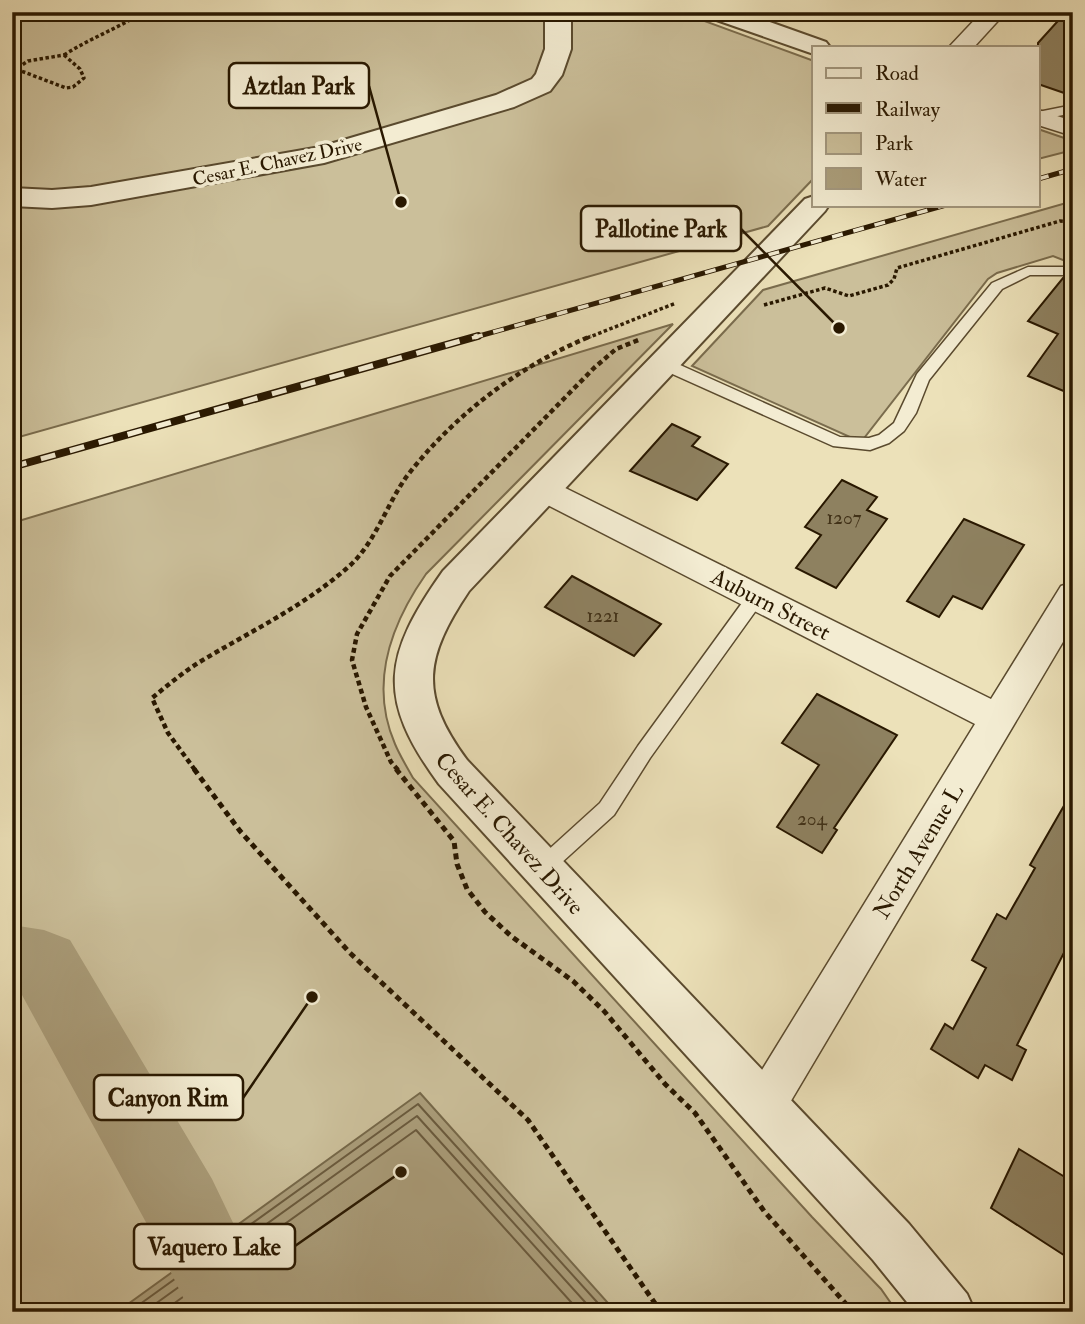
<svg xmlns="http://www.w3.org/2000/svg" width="1085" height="1324" viewBox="0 0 1085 1324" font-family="'IM FELL Double Pica',serif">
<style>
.green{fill:#cbbf9a;stroke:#7a6c4d;stroke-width:2}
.water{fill:#aa9d7a;stroke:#766849;stroke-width:2}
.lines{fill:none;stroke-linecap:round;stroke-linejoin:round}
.shore{stroke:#6a5a3d;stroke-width:2}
.river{fill:#aa9d7a;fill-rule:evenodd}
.building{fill:#8e8160;stroke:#291800;stroke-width:2}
.service-casing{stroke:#5a4a2e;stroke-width:3}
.minor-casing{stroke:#5a4a2e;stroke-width:3}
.tertiary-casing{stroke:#5a4a2e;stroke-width:4}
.path-far2{stroke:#291800;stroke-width:3.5;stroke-dasharray:3.5 2.5;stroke-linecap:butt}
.path-far1{stroke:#291800;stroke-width:4.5;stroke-dasharray:5 3.5;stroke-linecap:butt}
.path{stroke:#291800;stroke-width:5;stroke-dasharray:6 4.5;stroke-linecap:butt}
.service{fill:#f3ecd2;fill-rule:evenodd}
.minor{fill:#f3ecd2;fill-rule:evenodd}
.tertiary{fill:#f3ecd2;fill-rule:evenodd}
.rail-far1-casing{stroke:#291800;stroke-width:5}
.rail-casing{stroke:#291800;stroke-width:8}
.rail-far1{stroke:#f3ecd2;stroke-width:3.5;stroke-dasharray:11;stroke-linecap:butt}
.rail{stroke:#f3ecd2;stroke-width:5;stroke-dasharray:15;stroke-linecap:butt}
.labels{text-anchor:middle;stroke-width:7;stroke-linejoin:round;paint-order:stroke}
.far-street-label{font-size:19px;fill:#291800;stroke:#f3ecd2}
.number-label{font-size:19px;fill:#423218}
.street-label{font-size:23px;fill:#291800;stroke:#f3ecd2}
.leader{fill:none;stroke:#291800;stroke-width:2.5}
.callout-dot{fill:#291800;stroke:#f3ecd2;stroke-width:2.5}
.callout{fill:#f3ecd2;stroke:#291800;stroke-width:2.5}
.callout-label{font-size:24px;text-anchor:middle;font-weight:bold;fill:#291800}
</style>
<rect width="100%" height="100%" fill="#ece1b9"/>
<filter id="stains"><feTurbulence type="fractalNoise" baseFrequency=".00286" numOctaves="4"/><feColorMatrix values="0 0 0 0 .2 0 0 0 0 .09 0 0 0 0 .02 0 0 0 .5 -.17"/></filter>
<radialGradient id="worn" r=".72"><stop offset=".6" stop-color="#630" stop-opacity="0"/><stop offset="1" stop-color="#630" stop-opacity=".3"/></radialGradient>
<g class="green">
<polygon points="12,12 680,12 814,61 814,178 768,226 12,439"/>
<polygon points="1038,129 1073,141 1073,150 1038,159"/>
<polygon points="1073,201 1073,264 1053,256 997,273 988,279 861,442 692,366 763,290"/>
<path d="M673,324L426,574C391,624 369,684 395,744C400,756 407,767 413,778L812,1217L881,1289L897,1312H12V523Z"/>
</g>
<polygon class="water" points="420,1093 616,1312 117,1312"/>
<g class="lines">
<g class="shore">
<polyline points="129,1312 418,1104 606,1312"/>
<polyline points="144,1312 417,1116 594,1312"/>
<polyline points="162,1312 416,1130 580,1312"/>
</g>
<polygon class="river" points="12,925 44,930 70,940 212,1179 276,1312 190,1312 154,1237 22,995 12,993"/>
</g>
<g class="building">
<polygon points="1066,12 1073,12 1073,96 1038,84 1038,43"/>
<polygon points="1063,278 1073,278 1073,395 1028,376 1058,334 1028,321"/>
<polygon points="672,424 700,437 692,446 728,464 697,500 630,471"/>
<polygon points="842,480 877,497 867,510 887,519 836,588 796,568 821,535 805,527"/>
<polygon points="964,519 1024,545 982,609 953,596 939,617 907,601"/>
<polygon points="572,576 661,624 634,656 545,607"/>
<polygon points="817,694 897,735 834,828 837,830 822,853 777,827 819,765 782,743"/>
<polygon points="1073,790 1073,935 1017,1045 1026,1050 1012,1080 985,1065 978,1078 931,1049 945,1024 953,1029 986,968 972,960 997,914 1006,919 1035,868 1030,865"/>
<polygon points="1019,1149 1073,1182 1073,1261 991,1208"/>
</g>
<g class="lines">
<defs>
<g id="service">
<polygon points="1073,105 1073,113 1038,120 1038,112"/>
<polygon points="1028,267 1073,267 1073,275 1030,275 1002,289 929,380 916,413 904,431 889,443 870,450 833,446 659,368 657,364 664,359 669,360 840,437 869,438 879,435 894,423 917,374 992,283"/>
<polygon points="756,590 762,592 764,597 762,602 650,758 614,815 549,874 542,877 535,874 532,868 535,862 600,803 638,746 750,592"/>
</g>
<g id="minor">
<polygon points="982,12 1006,12 974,47 949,47"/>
<polygon points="1038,110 1073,121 1073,136 1038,125"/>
<polygon points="543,477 991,699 1061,586 1073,582 1073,625 779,1121 764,1128 749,1121 742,1106 749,1091 975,724 532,497 527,489 532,481"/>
</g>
<g id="tertiary">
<polygon points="545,12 571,12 571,49 562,75 550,91 514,107 324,163 91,205 52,208 12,206 12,188 52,190 91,187 320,147 496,95 532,79 536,74 545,49"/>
<polygon points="705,12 742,12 826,42 830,47 814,47 814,54 808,52 708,17"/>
<path d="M814,196V205H829L825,211L469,591C425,657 418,694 467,760L909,1224L967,1294L975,1312H915L873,1260L439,784C376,698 383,656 443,571L805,199Z"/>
</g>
</defs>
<use href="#service" class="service-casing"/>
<use href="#minor" class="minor-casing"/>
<use href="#tertiary" class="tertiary-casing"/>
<g class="path-far2">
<path d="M141,12C175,23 208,20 243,12"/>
<polygon points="64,55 80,69 84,78 73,87 66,88 16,69 28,61"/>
<path d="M64,55C89,39 116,29 142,13"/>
<polyline points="764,305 825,288 849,296 888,285 894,279 897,268 1060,221 1073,222"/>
<polyline points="587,338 676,303"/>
</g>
<g class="path-far1">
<path d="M195,770L168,733L152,698C167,686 182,673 198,663C249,632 301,608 346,569C375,545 386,505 407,476C455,414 519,366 591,336"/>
<polyline points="398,770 391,762 366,707 352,660 357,634 390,576 594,368 616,349 641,339"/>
</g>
<g class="path">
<polyline points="194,769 240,831 350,953 528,1120 661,1312"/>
<polyline points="396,769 454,841 457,864 467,889 485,912 511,936 573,981 604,1011 665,1084 695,1113 764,1211 853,1312"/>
</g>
<use href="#service" class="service"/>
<use href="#minor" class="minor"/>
<use href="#tertiary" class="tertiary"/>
<defs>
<g id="rail-far1">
<polyline points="1038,179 1073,169"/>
<polyline points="472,338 946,205"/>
</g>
<polyline id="rail" points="12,467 478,336"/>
</defs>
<use href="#rail-far1" class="rail-far1-casing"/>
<use href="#rail" class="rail-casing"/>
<use href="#rail-far1" class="rail-far1"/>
<use href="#rail" class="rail"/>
</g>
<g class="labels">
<g class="far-street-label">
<text transform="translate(277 161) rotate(-12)" y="7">Cesar E. Chavez Drive</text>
</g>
<g class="number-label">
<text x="844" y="524">1207</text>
<text x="603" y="622">1221</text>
<text x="812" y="825">204</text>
</g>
<g class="street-label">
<text transform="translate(771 604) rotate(27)" y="8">Auburn Street</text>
<text transform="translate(510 833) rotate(48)" y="8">Cesar E. Chavez Drive</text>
<text transform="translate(918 851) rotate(-59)" y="8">North Avenue L</text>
</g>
</g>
<path class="leader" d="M401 202L369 86M839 328L741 229M312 997L243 1098M401 1172L295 1246"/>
<g class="callout-dot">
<circle cx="401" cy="202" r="7"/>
<circle cx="839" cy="328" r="7"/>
<circle cx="312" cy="997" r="7"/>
<circle cx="401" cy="1172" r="7"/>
</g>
<g class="callout">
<rect x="229" y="63" width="140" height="45" rx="7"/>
<rect x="581" y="206" width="160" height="45" rx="7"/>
<rect x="94" y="1075" width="149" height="45" rx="7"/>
<rect x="134" y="1224" width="161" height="45" rx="7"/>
</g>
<g class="callout-label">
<text x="299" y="94">Aztlan Park</text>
<text x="661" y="237">Pallotine Park</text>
<text x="168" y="1106">Canyon Rim</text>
<text x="214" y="1255">Vaquero Lake</text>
</g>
<rect width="1085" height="1324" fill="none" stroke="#ece1b9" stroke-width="42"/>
<rect x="14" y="14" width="1057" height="1296" fill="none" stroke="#291800" stroke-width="3.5"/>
<rect x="21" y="21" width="1043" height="1282" fill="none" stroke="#291800" stroke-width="2"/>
<rect x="812" y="46" width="228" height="161" fill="#f3ecd2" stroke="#a2977e" stroke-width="2"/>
<rect x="826" y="68" width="35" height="10" fill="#f3ecd2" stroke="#a2977e" stroke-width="2"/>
<text x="875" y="80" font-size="21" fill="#291800">Road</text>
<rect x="826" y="103" width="35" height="10" fill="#291800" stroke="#a2977e" stroke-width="2"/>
<text x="875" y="116" font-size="21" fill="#291800">Railway</text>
<rect x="826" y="133" width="35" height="21" fill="#cbbf9a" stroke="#a2977e" stroke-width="2"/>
<text x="875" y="150" font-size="21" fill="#291800">Park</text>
<rect x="826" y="168" width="35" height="21" fill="#aa9d7a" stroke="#a2977e" stroke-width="2"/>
<text x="875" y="186" font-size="21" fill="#291800">Water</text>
<rect width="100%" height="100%" filter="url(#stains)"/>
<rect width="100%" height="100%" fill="url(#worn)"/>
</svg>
